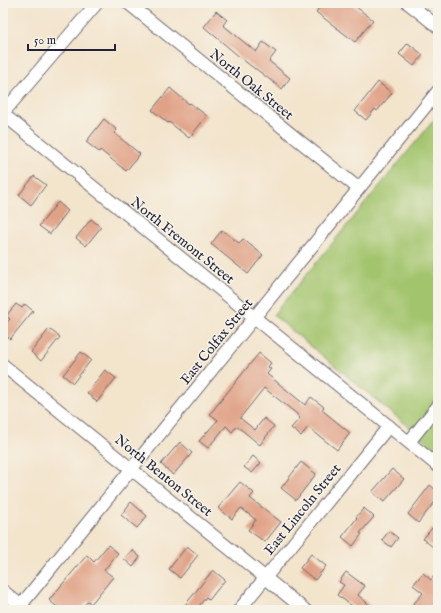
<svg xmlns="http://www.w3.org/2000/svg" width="441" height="613" viewBox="0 0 441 613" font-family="'IM FELL English',serif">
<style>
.green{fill:#a2c46c;stroke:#627354}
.building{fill:#e0a287}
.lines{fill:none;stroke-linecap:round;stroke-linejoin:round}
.minor-casing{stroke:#6b666e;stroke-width:14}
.minor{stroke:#fff;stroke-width:12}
.labels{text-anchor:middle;stroke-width:3;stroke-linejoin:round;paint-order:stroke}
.street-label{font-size:14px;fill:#22223b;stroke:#f7f3e8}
</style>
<rect width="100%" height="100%" fill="#f7f3e8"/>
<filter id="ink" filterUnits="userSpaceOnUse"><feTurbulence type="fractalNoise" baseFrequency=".025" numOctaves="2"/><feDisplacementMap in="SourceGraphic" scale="8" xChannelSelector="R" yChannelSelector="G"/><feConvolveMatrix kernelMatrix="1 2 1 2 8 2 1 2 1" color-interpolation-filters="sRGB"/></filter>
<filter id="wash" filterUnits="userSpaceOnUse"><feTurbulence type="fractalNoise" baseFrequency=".012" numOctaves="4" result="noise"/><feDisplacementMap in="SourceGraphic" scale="16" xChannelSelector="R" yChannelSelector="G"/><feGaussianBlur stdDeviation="0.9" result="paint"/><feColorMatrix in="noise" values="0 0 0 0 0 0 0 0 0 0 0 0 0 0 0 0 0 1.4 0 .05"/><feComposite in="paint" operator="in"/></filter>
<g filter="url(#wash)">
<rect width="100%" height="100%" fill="#f3e4cc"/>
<polygon class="green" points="438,115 438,451 273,315"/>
<g id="blocks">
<g class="building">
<polygon points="323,3 351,3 373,20 355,42 316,12"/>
<polygon points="216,11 227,20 223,25 256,52 263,42 276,52 269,61 290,78 282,89 256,69 255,69 242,59 204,27"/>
<polygon points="408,43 423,55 414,66 399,54"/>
<polygon points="378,82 392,93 377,111 375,109 366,120 355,111"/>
<polygon points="170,88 189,104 190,103 207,116 189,138 169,122 168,123 152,110"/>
<polygon points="104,119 117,130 114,133 140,154 126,171 100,150 99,152 86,142"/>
<polygon points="34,176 46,185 31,205 19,195"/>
<polygon points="58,202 68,211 50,234 39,226"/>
<polygon points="91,219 101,227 86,246 76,238"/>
<polygon points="222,230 239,243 243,239 263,255 248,274 211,244"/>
<polygon points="16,304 22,308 25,304 33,311 10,339 3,333 3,327 10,319 6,316"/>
<polygon points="49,329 60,337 41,361 31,352"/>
<polygon points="81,352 91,360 73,383 63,375"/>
<polygon points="259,353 271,363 268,367 271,369 267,374 305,405 311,397 324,407 322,410 350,433 337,450 308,427 301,436 291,428 300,418 297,415 297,414 264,388 240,418 255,430 264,418 274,426 260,445 237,426 232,432 226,426 208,448 199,441 218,420 210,414"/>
<polygon points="105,370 116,378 97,402 87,393"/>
<polygon points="180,442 192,453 173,475 161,464"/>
<polygon points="253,456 261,463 252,473 244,467"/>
<polygon points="301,462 316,474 296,500 281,488"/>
<polygon points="392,469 404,479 384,502 372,492"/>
<polygon points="240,482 254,493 250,498 281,522 265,542 248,530 256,520 241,508 232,519 218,508"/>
<polygon points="430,485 438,492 438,498 418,523 408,514"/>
<polygon points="131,502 147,516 137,528 121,515"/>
<polygon points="364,508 374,517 360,533 362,534 353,546 342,537 357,518 356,517"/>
<polygon points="432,528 438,533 438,541 433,547 423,539"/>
<polygon points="389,531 398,538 391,547 382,540"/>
<polygon points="108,545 118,553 104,570 113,577 91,604 88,601 80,610 61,610 49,600 87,555 94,562"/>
<polygon points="187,546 198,555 180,578 169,569"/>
<polygon points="132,550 140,557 133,567 124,559"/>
<polygon points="311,554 326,566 315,580 300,568"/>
<polygon points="213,570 225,580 209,600 206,597 196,610 181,610"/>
<polygon points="438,571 438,600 430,610 408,610 423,593 413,585 423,573 431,580"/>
<polygon points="346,572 365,586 358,595 375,610 358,610 337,595 344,585 339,582"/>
</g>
</g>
</g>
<g filter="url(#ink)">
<use href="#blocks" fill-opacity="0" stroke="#6b666e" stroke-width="1"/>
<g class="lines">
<defs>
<g id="minor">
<polyline points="128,3 358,188"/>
<polyline points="408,3 438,27"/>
<polyline points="3,113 97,3"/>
<polyline points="3,114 438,466"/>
<polyline points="3,365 305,610"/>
<polyline points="409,442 438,406"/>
<polyline points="3,591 26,610"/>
<polyline points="17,610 438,91"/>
<polyline points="239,610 389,426"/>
</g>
</defs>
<use href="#minor" class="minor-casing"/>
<use href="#minor" class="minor"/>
</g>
</g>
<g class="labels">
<g class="street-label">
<text transform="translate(252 84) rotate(39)" y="5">North Oak Street</text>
<text transform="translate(183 240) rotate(39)" y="5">North Fremont Street</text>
<text transform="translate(216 341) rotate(-51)" y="5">East Colfax Street</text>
<text transform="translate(164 475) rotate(39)" y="5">North Benton Street</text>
<text transform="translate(302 509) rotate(-51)" y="5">East Lincoln Street</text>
</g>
</g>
<rect width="441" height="613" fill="none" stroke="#f7f3e8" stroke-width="16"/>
<path d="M28 44v6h87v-6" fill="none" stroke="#22223b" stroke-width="2"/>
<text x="34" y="44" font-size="12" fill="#22223b" stroke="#f7f3e8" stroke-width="3" paint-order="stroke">50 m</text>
</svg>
